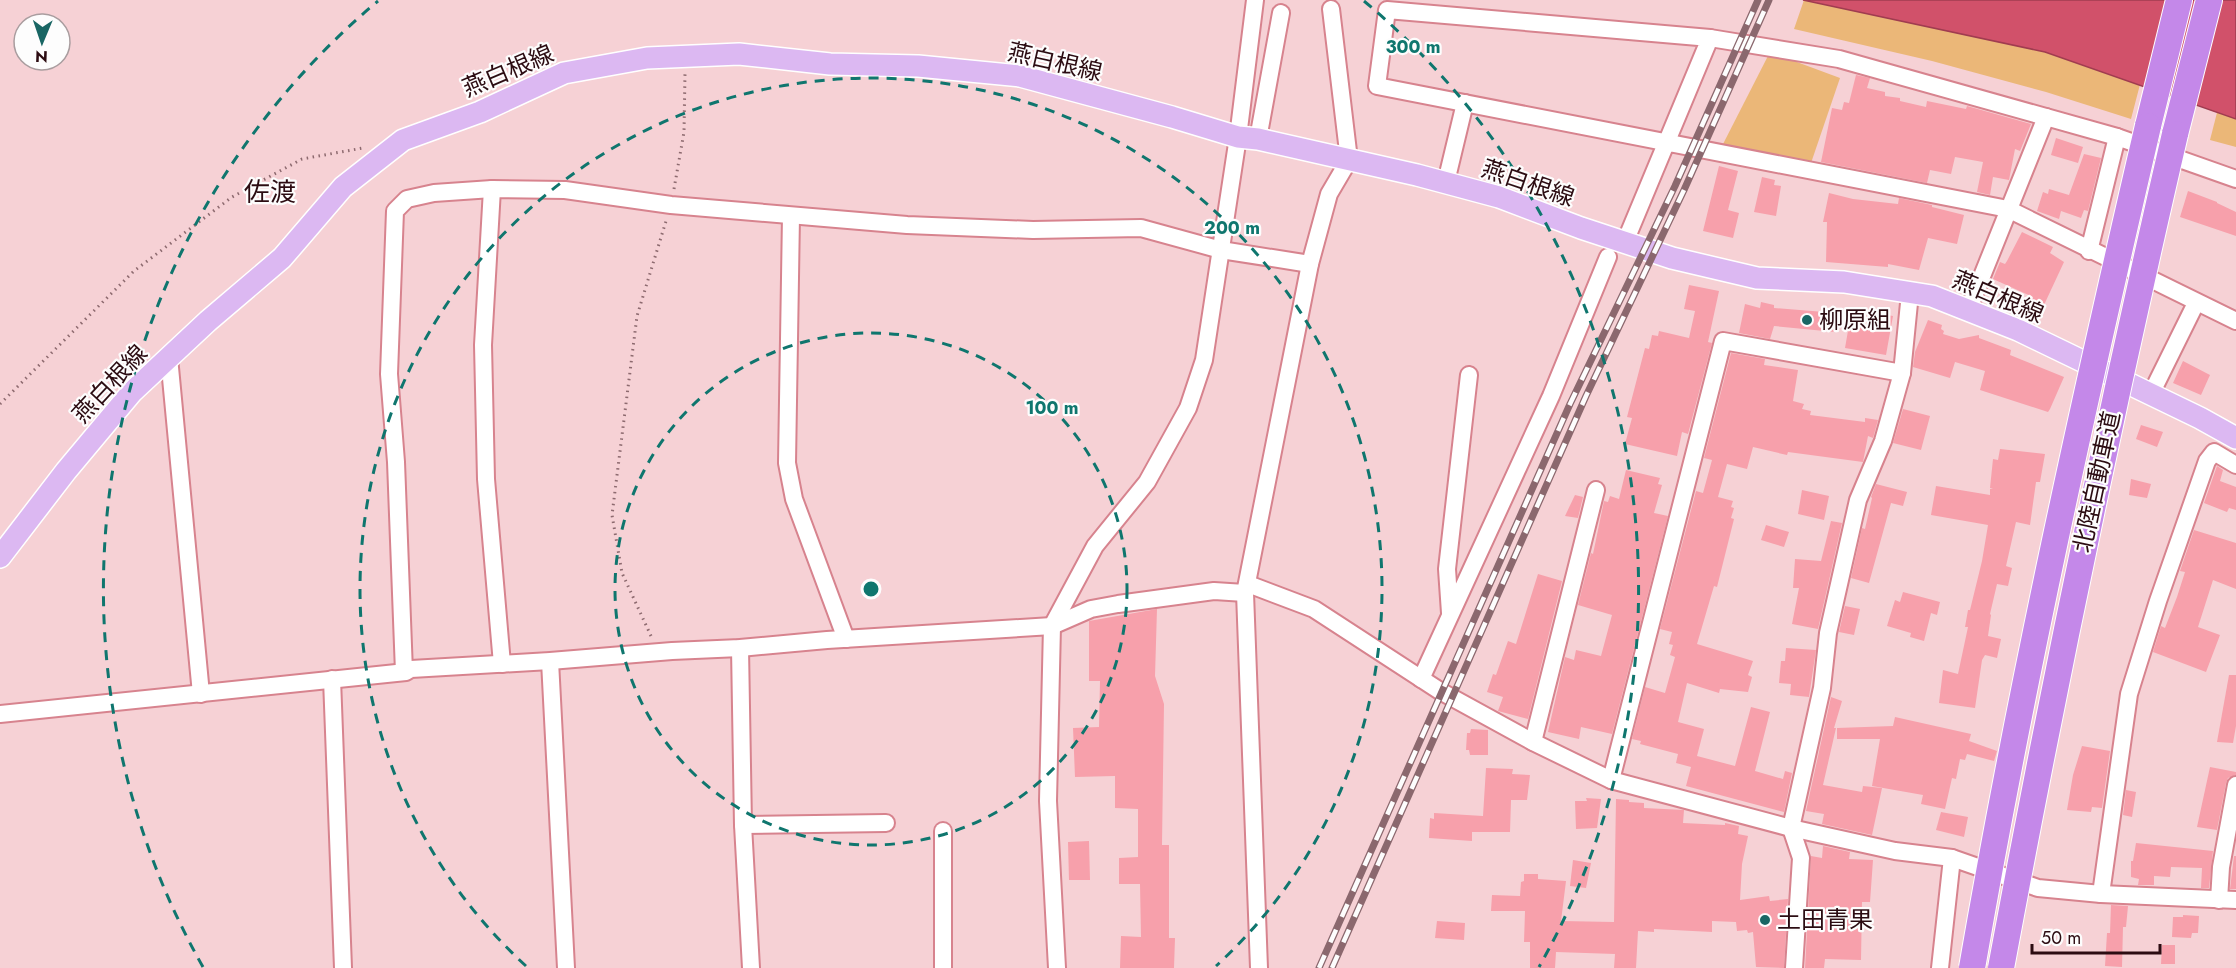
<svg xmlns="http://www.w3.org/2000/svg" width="2236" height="968" viewBox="0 0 2236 968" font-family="Jost,'Noto Sans JP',sans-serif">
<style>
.green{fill:#ebb778}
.water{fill:#d1516a;stroke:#a03c50;stroke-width:1.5}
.building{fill:#f7a0ab}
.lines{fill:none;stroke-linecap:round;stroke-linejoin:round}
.minor-casing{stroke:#d7838e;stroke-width:20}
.major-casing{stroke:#fff;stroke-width:24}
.highway-casing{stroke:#fff;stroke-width:28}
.path{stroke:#8d6a6f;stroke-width:3;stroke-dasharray:1.5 4.5;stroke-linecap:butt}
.minor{stroke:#fff;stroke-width:16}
.major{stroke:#dcb8f2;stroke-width:21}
.highway{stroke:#c488e9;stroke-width:26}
.rail-casing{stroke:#8b686e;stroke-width:7}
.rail{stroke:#fdfdfd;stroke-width:4.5;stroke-dasharray:14;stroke-linecap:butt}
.highway-bridge-casing{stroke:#fff;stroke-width:28;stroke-linecap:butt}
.highway-bridge{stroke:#c488e9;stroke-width:26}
.ring{fill:none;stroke:#0f766e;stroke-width:3;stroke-dasharray:10 8}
.poi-dot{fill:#196664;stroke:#fdfdfd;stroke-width:2}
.labels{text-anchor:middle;stroke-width:4.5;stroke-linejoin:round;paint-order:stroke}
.street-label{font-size:24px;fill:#2c0c12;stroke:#fdfdfd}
.poi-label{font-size:24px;fill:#2c0c12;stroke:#fdfdfd;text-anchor:start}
.neighbourhood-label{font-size:26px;fill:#2c0c12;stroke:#fdfdfd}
.centre{fill:#0f766e;stroke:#fdfdfd;stroke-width:3}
.ring-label{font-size:18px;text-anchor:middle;font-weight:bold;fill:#0f766e;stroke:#fdfdfd;stroke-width:4.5;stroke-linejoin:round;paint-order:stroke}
</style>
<rect width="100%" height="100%" fill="#f6d1d5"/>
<g class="green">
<polygon points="1804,0 2143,73 2131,119 2046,92 1932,61 1794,29"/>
<polygon points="1770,52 1840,78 1811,163 1722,146"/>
<polygon points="2221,97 2236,102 2236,147 2210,140"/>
</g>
<polygon class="water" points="1803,0 2236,0 2236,119 2045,52"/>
<g class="building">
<polygon points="1856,75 1870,78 1867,88 1885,92 1885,96 1900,98 1900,101 1926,107 1927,101 1966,109 1967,106 2031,124 2020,151 2015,149 2009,180 1993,177 1990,195 1977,192 1983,162 1955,157 1951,174 1930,170 1927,183 1821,162 1832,108 1842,110 1844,102 1849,103"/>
<polygon points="2056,138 2083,147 2078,163 2051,155"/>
<polygon points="2084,154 2101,158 2088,211 2084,210 2081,218 2061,211 2059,219 2037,211 2043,192 2048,194 2049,189 2069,195"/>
<polygon points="1719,166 1738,171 1728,210 1739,213 1733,238 1703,231"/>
<polygon points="1762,177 1775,180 1774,185 1781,186 1776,216 1754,212"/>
<polygon points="2188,191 2217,202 2217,203 2236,212 2236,236 2180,217"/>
<polygon points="1829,193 1853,199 1898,204 1899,198 1932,205 1932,207 1964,215 1957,244 1928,238 1919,270 1888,264 1888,267 1826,262 1827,222 1823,222"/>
<polygon points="2022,232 2053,247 2050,253 2064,262 2037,320 2024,315 2033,297 1993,279 2000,262 2005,264 2007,261"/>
<polygon points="1689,285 1719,291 1708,342 1712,343 1688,434 1682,432 1677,456 1625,444 1632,418 1627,417 1645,348 1649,349 1652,335 1658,336 1659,331 1689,338 1695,311 1684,309"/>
<polygon points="1761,302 1774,305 1774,308 1837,313 1835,332 1774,326 1770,339 1739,333 1745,304 1760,308"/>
<polygon points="1870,312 1893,316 1886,355 1845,348 1849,325 1867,328"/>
<polygon points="1928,320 1942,325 1941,329 1944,331 1943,334 1959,339 1979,335 1979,338 2011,350 2010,355 2064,377 2050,409 2048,412 1980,390 1985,371 1955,362 1950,378 1913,367 1915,352"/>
<polygon points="1731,353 1765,359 1764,365 1798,370 1793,401 1804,404 1802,409 1811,411 1810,415 1865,422 1865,418 1878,420 1873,438 1868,436 1863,462 1788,452 1787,455 1753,447 1747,469 1727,464 1718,497 1733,501 1731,507 1734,508 1731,518 1734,519 1717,587 1714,586 1697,644 1753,661 1748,675 1752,677 1748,692 1720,689 1719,693 1687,683 1678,722 1704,729 1697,756 1735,766 1751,707 1770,712 1755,771 1783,779 1785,771 1792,773 1784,812 1686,786 1691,767 1676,763 1678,754 1640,744 1641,741 1632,739 1645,687 1665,693 1675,657 1670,655 1673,645 1669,644 1672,632 1660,629 1696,491 1703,493 1712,460 1704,458"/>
<polygon points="2183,361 2210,375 2201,395 2173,383"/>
<polygon points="1903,409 1930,416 1921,450 1893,443"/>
<polygon points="2141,425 2163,432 2157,447 2136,439"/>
<polygon points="2000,449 2045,454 2040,482 2036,482 2030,525 2016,522 2006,566 2012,568 2008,586 1997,584 1990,614 1991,615 1988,636 2001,639 1997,658 1985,655 1982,660 1975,708 1939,703 1943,670 1958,674 1968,627 1965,627 1968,610 1970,610 1982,561 1988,525 1931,515 1936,486 1990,495 1990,489 1993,489 1990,488 1993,459 1998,460"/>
<polygon points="2217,466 2223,470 2220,481 2236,487 2236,510 2229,508 2227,512 2204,503"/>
<polygon points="1626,470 1660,478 1658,484 1662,485 1654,513 1668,516 1612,734 1581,727 1579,739 1548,732 1565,657 1574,660 1576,650 1601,656 1612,615 1578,605 1591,553 1593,554 1604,501 1608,502 1610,496 1619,499"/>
<polygon points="2131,479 2151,484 2147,498 2129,495"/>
<polygon points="1876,484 1907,492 1903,506 1891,503 1869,583 1851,578 1862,528 1865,529 1872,498 1871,497"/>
<polygon points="1802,490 1829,496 1824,520 1798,514"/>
<polygon points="1575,495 1583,497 1578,518 1565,516"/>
<polygon points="1831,521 1842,523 1818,629 1792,624 1799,588 1793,588 1795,559 1821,561"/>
<polygon points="1766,525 1789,532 1784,547 1761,540"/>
<polygon points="2194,530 2236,543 2236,589 2213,580 2198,627 2220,635 2206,672 2153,652 2161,626 2165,628 2177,597 2185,572 2180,571"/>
<polygon points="1538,574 1562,581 1528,719 1498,711 1503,697 1487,692 1493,674 1496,675 1508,641 1516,644"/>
<polygon points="1903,592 1940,602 1937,615 1931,613 1924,641 1910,637 1911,633 1887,626 1895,600 1900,602"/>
<polygon points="1845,606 1860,609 1854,635 1839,632"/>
<polygon points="1157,609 1155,676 1164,704 1162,845 1169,845 1169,938 1175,938 1174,968 1120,968 1121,936 1141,937 1140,884 1119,884 1119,858 1138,857 1138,809 1115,808 1115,776 1075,777 1073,728 1099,727 1100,681 1089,681 1089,621"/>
<polygon points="1786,648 1816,650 1809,697 1790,695 1791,684 1779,683 1781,661 1785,661"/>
<polygon points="2229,675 2236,675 2236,726 2233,743 2217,742"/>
<polygon points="1831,697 1842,701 1834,728 1836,728 1823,785 1862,792 1863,786 1882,788 1872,835 1822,824 1824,814 1806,811"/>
<polygon points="1895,717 1971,734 1969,741 1997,751 1994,761 1967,754 1965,760 1960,759 1956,779 1952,778 1945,809 1921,804 1923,795 1872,786 1880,739 1837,739 1837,728 1893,726"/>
<polygon points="1471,729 1488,730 1488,755 1470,755 1469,750 1466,750 1467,733 1470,733"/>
<polygon points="2082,746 2110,751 2102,808 2092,807 2091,812 2067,810 2073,775"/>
<polygon points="2210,767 2236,772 2236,775 2228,778 2226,783 2217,830 2197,827"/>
<polygon points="1486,768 1513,769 1512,774 1530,775 1527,800 1511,800 1510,832 1472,832 1472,841 1429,838 1430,818 1434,819 1434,813 1483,816"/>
<polygon points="2126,790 2136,792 2132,817 2123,815"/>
<polygon points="1586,798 1601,799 1597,828 1576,829 1575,801 1587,801"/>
<polygon points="1616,799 1629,800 1629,802 1644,803 1644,808 1684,810 1683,823 1725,825 1725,823 1739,826 1738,834 1748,836 1742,864 1740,900 1769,896 1770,901 1788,899 1784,968 1756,967 1753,932 1748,933 1747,930 1737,931 1736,922 1712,921 1712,932 1654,929 1654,932 1638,931 1636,968 1614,968 1615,954 1556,952 1555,968 1530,968 1530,942 1524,942 1525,911 1491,911 1492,895 1520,896 1521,882 1524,881 1524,874 1538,874 1538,879 1566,881 1561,921 1614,922"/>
<polygon points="1941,812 1968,817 1964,837 1936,830"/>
<polygon points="1089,841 1090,880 1069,880 1068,842"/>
<polygon points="2136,843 2213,851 2209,888 2201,888 2202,868 2171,867 2170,877 2154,876 2154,885 2138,885 2139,879 2131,877 2131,861 2133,861"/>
<polygon points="1823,846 1850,852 1849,859 1873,860 1870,902 1862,902 1861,960 1825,959 1824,968 1805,968 1811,856 1822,858"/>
<polygon points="2234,856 2236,856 2236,889 2230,889"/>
<polygon points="1573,860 1591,863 1586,888 1570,886"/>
<polygon points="2111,905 2128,906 2126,927 2123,927 2122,967 2105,966 2107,933 2110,933"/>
<polygon points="2183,915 2199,916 2198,933 2192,933 2191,938 2172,937 2173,917 2183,917"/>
<polygon points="1437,921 1465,923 1464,940 1435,938"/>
<polygon points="2162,945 2175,945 2175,964 2161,964"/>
</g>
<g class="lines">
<defs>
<g id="minor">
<polyline points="1710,38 1839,59 2117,137"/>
<polyline points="1258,139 1281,13"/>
<polyline points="1446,182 1465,103"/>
<polyline points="492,189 483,345 486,479 502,664"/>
<polyline points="791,216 787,463 794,499 846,639"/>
<polyline points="1625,242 1710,38 1387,10 1377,86 2008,209 2236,321"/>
<polyline points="2089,251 2117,137 2236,179"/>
<polyline points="1968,311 2046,117"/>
<polyline points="169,357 201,694"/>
<polyline points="2151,394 2196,303"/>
<polyline points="1248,584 1314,609 1440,691 1533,742 1611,780 1791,828 1895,851 1952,858 2038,888 2101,894 2236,900"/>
<polyline points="1450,613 1447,569 1469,375"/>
<polyline points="740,648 743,825 751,968"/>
<polyline points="550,661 566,968"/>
<polyline points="404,672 396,462 389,374 395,211 407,199 434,193 492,189 565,190 671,205 907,225 1033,230 1141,228 1221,250 1310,264"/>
<polyline points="332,679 343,968"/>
<polyline points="1421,679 1551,396 1608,257"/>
<polyline points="0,714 406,672 411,669 550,661 672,651 740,648 827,640 1052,626 1091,609 1118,604 1214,591 1245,593"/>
<polyline points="1533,742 1596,490"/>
<polyline points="1611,780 1723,341 1902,373"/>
<polyline points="743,825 886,823"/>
<polyline points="943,831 943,968"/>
<polyline points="2101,894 2129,694 2158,601 2207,461 2214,452 2236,465"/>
<polyline points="2219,900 2221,867 2236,785"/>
<polyline points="1057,968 1048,801 1052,626 1095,546 1147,482 1188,408 1204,360 1238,137 1255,0"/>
<polyline points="1259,968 1245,593 1310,264 1329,194 1349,160 1331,9"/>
<polyline points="1794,968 1801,858 1791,828 1822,688 1828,633 1858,500 1883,441 1902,373 1910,293"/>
<polyline points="1940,968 1952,858"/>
</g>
<polyline id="major" points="0,557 66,471 132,392 208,321 282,258 343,187 403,140 480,112 564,73 647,58 739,54 830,64 918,66 1020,76 1172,117 1238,137 1258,139 1417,175 1499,197 1581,228 1672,258 1757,278 1844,282 1932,296 2018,330 2200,418 2236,438"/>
<g id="highway">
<polyline points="2148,126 2179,0"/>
<polyline points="2175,134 2209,0"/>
</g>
</defs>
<use href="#minor" class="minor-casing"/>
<use href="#major" class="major-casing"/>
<use href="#highway" class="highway-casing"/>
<g class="path">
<polyline points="674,189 684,132 685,73"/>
<polyline points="0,404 134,271 232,197 302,159 363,148"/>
<polyline points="651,636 622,573 612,515 637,316 666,221"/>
</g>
<use href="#minor" class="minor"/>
<use href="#major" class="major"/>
<use href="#highway" class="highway"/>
<defs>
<g id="rail">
<polyline points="1319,968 1570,404 1675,186 1758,0"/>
<polyline points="1332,968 1586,396 1684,190 1769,0"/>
</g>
</defs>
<use href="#rail" class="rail-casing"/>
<use href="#rail" class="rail"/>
<defs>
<g id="highway-bridge">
<path d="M1972,968C2021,685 2083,405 2148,126"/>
<path d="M2001,968C2053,688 2111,410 2175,134"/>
</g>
</defs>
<use href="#highway-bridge" class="highway-bridge-casing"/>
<use href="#highway-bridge" class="highway-bridge"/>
</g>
<g class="ring">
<circle cx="871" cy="589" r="256"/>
<path d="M526 966A511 511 0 1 1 1216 966"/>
<path d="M203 967A767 767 0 0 1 378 1M1364 1A767 767 0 0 1 1539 967"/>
</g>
<g class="poi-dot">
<circle cx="1807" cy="320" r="6"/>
<circle cx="1765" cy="920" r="6"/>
</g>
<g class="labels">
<g class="street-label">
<text transform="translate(1055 62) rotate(13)" y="8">燕白根線</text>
<text transform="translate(508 71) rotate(-23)" y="8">燕白根線</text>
<text transform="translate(1528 183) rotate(19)" y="8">燕白根線</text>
<text transform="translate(1998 297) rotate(23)" y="8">燕白根線</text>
<text transform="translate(110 384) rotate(-47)" y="8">燕白根線</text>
<text transform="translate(2097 482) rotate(-78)" y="8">北陸自動車道</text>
</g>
<g class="poi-label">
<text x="1819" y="328">柳原組</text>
<text x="1777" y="928">土田青果</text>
</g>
<g class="neighbourhood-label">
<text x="270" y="201">佐渡</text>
</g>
</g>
<circle cx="871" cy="589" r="9" class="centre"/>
<g class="ring-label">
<text x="1413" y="53">300 m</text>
<text x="1232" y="234">200 m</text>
<text x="1052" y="414">100 m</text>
</g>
<g transform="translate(42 42) rotate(182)"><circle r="28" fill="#fdfdfd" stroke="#a99d9f" stroke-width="1.5"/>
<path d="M0-4.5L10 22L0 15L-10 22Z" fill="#196664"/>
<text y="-9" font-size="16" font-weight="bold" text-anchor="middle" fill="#2c0c12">N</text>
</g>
<path d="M2032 944v9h128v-9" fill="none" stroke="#2c0c12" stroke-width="3"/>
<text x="2041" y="944" font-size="18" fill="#2c0c12" stroke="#fdfdfd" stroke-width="4.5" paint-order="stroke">50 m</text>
</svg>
